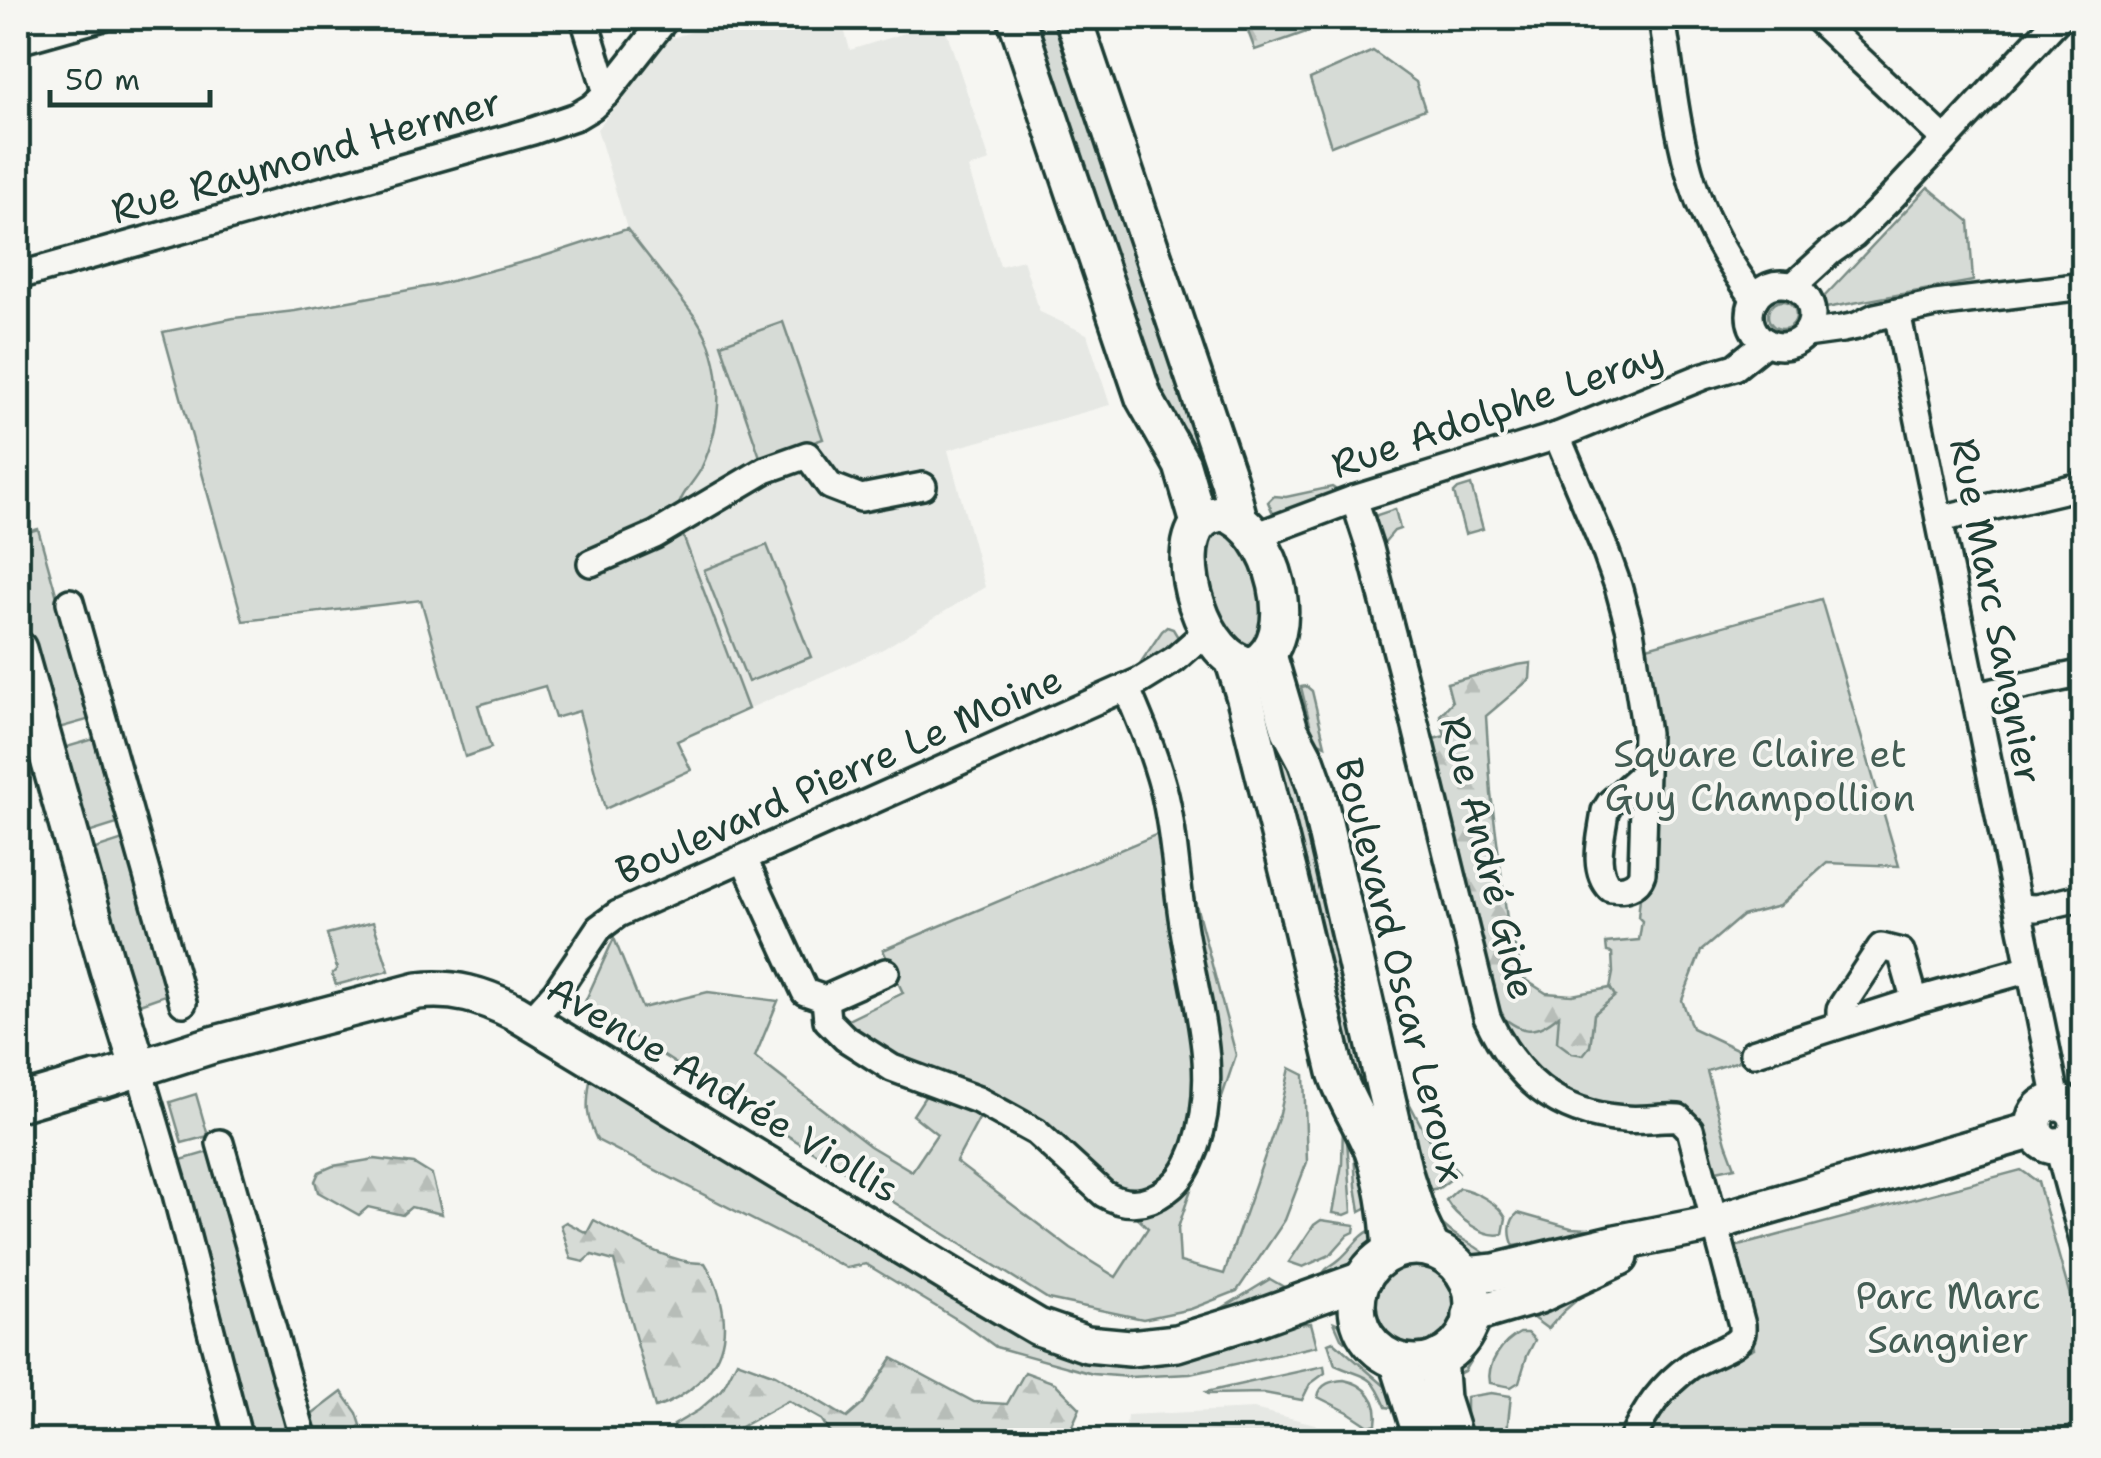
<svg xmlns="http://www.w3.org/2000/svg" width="2101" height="1458" viewBox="0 0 2101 1458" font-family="'Shantell Sans',sans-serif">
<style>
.built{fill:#e6e8e4}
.green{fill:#d6dbd6;stroke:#7a8c85;stroke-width:2.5}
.forest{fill:url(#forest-firs);stroke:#7a8c85;stroke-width:2.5}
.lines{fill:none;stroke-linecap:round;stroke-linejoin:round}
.street-casing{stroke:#1f3d34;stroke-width:32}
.secondary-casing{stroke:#1f3d34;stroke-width:42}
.street{stroke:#f6f6f2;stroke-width:25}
.secondary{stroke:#f6f6f2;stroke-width:35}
.labels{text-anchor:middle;stroke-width:8;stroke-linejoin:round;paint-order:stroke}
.street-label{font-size:38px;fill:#1f3d34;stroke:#f6f6f2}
.park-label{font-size:38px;fill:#445d54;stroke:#f6f6f2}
</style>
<defs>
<pattern id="forest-firs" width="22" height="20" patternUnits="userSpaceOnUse" patternTransform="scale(2.5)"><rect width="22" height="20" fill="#d6dbd6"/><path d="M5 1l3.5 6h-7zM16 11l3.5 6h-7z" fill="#b7bdb8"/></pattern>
</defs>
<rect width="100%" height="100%" fill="#f6f6f2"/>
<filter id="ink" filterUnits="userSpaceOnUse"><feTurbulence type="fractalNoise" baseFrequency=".01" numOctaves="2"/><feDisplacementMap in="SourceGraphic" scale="20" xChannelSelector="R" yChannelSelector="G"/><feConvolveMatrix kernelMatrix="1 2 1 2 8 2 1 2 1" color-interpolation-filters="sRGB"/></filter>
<g filter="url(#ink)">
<g class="built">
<polygon points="695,18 841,18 850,50 943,21 990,161 968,168 1000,266 1023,260 1040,312 1087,334 1110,405 948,450 985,587 883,649 748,709 682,532 679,502 700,471 710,450 715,430 719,397 717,369 696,318 627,229 597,129 671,38 698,30"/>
<polygon points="1254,1409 1315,1424 1331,1440 1125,1440 1127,1415"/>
<polygon points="2083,1422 2083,1440 2029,1440"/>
</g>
<g class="green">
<polygon points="1027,18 1067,18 1226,489 1213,506 1175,426 1161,390 1149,394"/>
<polygon points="1373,51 1416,82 1425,109 1331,146 1310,79"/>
<polygon points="1928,187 1969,221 1973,281 1826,308 1823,298"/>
<path d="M627,229L696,318C726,364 724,420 701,469C696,479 683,492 680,502C677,509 681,524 682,533L748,709L677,741L691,770L605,809L579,711L555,718L545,686L478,705L491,748L465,757L421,600L243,621L163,332L234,318L295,311L436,285L538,258Z"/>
<circle cx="1782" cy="315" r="14"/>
<polygon points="783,322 823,439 761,460 721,344"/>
<polygon points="1471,485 1483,529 1465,534 1454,493 1458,489"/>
<polygon points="1332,487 1335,489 1334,492 1276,520 1268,502 1274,496 1286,497"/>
<polygon points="1395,509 1400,529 1394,531 1377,551 1370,526 1377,515"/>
<polygon points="38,529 91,719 48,731 18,617 18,535"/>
<polygon points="1226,530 1263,570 1261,644 1240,647 1202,592 1207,539 1218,531"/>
<polygon points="767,545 811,657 748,682 704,570"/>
<polygon points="1821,599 1899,866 1827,863 1779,906 1742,916 1701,951 1682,1000 1692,1028 1743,1052 1745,1059 1707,1071 1726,1143 1735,1167 1707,1173 1694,1122 1575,1098 1541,1077 1494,1011 1559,1014 1590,1046 1594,1014 1615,996 1610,988 1613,973 1612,953 1607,952 1606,943 1639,940 1642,921 1638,917 1653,773 1640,649"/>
<polygon points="1167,627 1173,629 1179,639 1160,653 1139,665 1162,631"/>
<polygon points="1306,686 1312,691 1325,745 1314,740 1301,687"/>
<polygon points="1273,695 1306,791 1387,1120 1366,1119 1252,702"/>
<polygon points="94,739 117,824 85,834 53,751"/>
<polygon points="1160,833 1179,841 1236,1055 1178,1228 1180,1262 1224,1274 1280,1113 1290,1068 1304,1075 1307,1162 1285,1220 1237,1291 1191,1309 1143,1319 1048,1299 750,1112 584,1004 614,938 642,1008 708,992 778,1001 755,1057 870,1146 912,1171 937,1134 913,1115 928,1092 981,1115 956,1162 1071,1249 1116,1277 1148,1228 1043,1128 894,1061 840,1024 903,993 883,950"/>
<polygon points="123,840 168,994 128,1008 89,851"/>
<polygon points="373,922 389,971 336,985 332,974 337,969 327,934"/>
<path d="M590,1081L604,1084L1039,1336L1311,1323L1317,1346L1190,1374L1129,1377L1093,1374L996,1347L963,1323L866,1264L847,1268L597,1140C586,1117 586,1106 590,1081Z"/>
<polygon points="1399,1083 1426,1135 1459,1173 1439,1188 1428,1190"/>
<polygon points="196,1094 208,1136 182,1143 170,1102"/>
<polygon points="1343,1124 1347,1139 1352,1212 1345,1215 1333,1213 1342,1164"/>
<polygon points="1353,1133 1377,1202 1360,1211 1356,1186"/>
<polygon points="212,1151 292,1440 247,1440 174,1162"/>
<polygon points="2021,1170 2038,1182 2083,1342 2083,1422 2029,1440 1644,1440 1651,1423 1692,1377 1754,1348 1731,1248"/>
<path d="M1459,1188C1475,1191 1498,1203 1506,1218L1503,1234C1484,1239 1456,1217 1446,1200Z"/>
<path d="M1518,1213L1571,1228L1589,1229L1595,1233L1558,1246L1547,1241L1514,1246C1509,1236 1508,1221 1518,1213Z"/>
<path d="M1436,1217C1454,1241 1477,1242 1493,1261H1470L1445,1247Z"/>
<polygon points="1321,1220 1355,1225 1354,1232 1348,1235 1330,1255 1303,1267 1289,1262 1314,1225"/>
<path d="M1379,1226L1378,1243L1358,1269L1321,1277C1326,1266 1331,1267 1340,1259C1356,1245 1356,1236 1379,1226Z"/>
<path d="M1652,1252L1586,1292L1564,1311L1548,1329L1533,1318C1548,1313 1561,1312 1561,1294L1642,1254Z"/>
<circle cx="1417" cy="1305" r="48"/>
<polygon points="1270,1279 1289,1290 1209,1316"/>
<polygon points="1503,1320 1489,1331 1464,1371 1448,1379 1454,1359 1467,1345 1478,1324"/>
<path d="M1334,1322C1357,1331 1372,1349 1389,1366L1385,1375L1341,1338Z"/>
<path d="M1520,1333H1528L1535,1340L1527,1356L1519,1382L1511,1387L1490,1383C1486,1364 1502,1342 1520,1333Z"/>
<path d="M1333,1341L1386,1387L1393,1408L1386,1407C1370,1370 1368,1380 1335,1365L1328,1343Z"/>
<polygon points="1324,1366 1325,1373 1310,1384 1302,1400 1264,1393 1208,1394 1206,1392"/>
<path d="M1344,1380C1366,1384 1380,1401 1376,1424L1369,1426L1348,1412L1318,1397C1320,1383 1332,1381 1344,1380Z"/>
<polygon points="1491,1393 1511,1396 1506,1440 1470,1440 1466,1430 1466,1397"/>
</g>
<g class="forest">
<polygon points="1243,18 1346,18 1255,50"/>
<path d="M1531,663L1530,679L1486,716L1491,794L1507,919L1524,979L1546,993L1572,995L1610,988L1615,996L1594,1014L1590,1046L1583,1055L1572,1053L1557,1042L1559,1015C1531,1039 1521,1031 1494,1011L1433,739L1445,736L1440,715L1452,702L1447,683L1517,665Z"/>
<polygon points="375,1159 414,1164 432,1175 442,1214 411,1207 402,1215 368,1207 359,1215 318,1192 315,1181 319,1172 333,1166"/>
<path d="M594,1220C624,1236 671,1265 705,1263C718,1283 727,1314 723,1338C718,1371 685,1399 655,1408L614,1261L592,1255L584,1262L571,1259L561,1225L566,1222L587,1233Z"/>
<polygon points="892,1358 974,1402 1007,1404 1025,1372 1055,1383 1080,1408 1066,1440 834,1440 822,1420 788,1401 717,1440 683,1440 674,1425 699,1410 722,1390 737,1361 775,1375 847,1418 863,1404"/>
<polygon points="342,1392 357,1413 361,1425 352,1433 354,1440 316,1440 309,1417"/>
</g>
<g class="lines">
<defs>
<g id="street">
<polyline points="584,18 607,93"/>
<path d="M1662,18C1671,72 1676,132 1693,184C1706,226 1729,264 1755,299"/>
<polyline points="1816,18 1945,140"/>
<polyline points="18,41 100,18"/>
<polyline points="18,276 533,131 577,116 592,107 607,93 666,18"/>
<circle cx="1781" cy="315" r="31"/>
<polyline points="1793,286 1830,252 1854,235 1892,197 2059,18"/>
<polyline points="1897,312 2055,1091 2052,1102"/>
<polyline points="1806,334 1842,329 1857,326 1875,317 1935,304 2084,286"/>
<path d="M1557,436L1604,547L1618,586L1630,630L1646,733L1645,772L1610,803L1605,811C1602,836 1591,868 1610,888C1624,890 1638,887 1642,873L1645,772"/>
<path d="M1354,499L1370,548L1412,711L1487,1017C1515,1077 1555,1114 1624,1119C1642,1121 1660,1117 1679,1118L1690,1129L1742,1325C1742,1331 1743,1335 1738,1340C1731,1348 1701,1358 1690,1366C1661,1387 1646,1409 1632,1440"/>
<polyline points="1940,519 2084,485"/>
<polyline points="1255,536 1354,499 1557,436 1704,376 1735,367 1766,342"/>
<polyline points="591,563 655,535 765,470 807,455 830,486 861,498 923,486"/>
<polyline points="70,602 183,1003"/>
<polyline points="1975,696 2084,673"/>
<polyline points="18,750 44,742"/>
<polyline points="744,859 805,992 825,999 886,972"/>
<polyline points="2018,907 2036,908 2084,897"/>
<path d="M825,999L827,1020L845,1038L892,1068L978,1100L1036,1132L1104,1194C1126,1207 1147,1205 1167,1190C1183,1178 1189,1165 1196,1147C1221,1073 1196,1003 1184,930C1176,883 1175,833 1163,787C1154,753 1140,720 1126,687"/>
<polyline points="530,1021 556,992 599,928 618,914 1140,681 1174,660 1208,630"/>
<polyline points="1840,1024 1840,1009 1881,947 1901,952 1915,1001"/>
<polyline points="1753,1053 1915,1001 2030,969"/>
<polyline points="139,1069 176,1194 239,1440"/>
<polyline points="220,1143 304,1440"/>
<polyline points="2058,1147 2084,1244"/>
</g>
<g id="secondary">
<polyline points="1016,18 1144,398 1182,465 1199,523"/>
<polyline points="1073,18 1229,481 1239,519"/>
<path d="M1224,513C1273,526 1305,640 1253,665C1204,666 1169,550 1202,521C1208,516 1216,514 1224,513Z"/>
<polyline points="18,649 108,969 139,1069"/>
<polyline points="1268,655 1290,730 1306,760 1316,788 1404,1173 1420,1223 1432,1249"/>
<path d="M1234,662L1245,698L1291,882L1336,1072C1345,1100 1362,1124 1373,1151C1385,1183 1389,1217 1391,1251"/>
<circle cx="2056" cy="1124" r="22"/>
<path d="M18,1103L96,1080H102L212,1045L418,991C454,987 482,995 515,1012L958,1280L1038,1327L1087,1344L1130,1348L1177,1343L1248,1321L1362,1280"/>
<circle cx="1415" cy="1305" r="58"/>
<polyline points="1465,1275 1495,1272 1616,1243 1698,1227 2034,1130"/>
<polyline points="1471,1315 1539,1295 1620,1257"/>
<polyline points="1438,1358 1441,1399 1454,1440"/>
<polyline points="1398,1361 1423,1440"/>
</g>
</defs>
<use href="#street" class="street-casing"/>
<use href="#secondary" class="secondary-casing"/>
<use href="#street" class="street"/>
<use href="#secondary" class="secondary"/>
</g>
</g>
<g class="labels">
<g class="street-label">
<text transform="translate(306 156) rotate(-16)" y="13">Rue Raymond Hermer</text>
<text transform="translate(1497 410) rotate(-19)" y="13">Rue Adolphe Leray</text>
<text transform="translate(1996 611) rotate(79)" y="13">Rue Marc Sangnier</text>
<text transform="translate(839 775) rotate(-24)" y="13">Boulevard Pierre Le Moine</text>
<text transform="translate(1488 858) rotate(76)" y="13">Rue André Gide</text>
<text transform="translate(1400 970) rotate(76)" y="13">Boulevard Oscar Leroux</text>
<text transform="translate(723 1089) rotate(31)" y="13">Avenue Andrée Viollis</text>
</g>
<g class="park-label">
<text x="1760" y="767">Square Claire et<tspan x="1760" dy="44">Guy Champollion</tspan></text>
<text x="1948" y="1309">Parc Marc<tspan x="1948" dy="44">Sangnier</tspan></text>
</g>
</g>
<rect width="2101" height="1458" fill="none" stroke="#f6f6f2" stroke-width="60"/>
<rect x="30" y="30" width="2041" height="1398" fill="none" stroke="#1f3d34" stroke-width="4" filter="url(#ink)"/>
<path d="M50 90v15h160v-15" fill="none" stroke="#1f3d34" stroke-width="5"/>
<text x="65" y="90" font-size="30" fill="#1f3d34" stroke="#f6f6f2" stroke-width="8" paint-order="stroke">50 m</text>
</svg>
